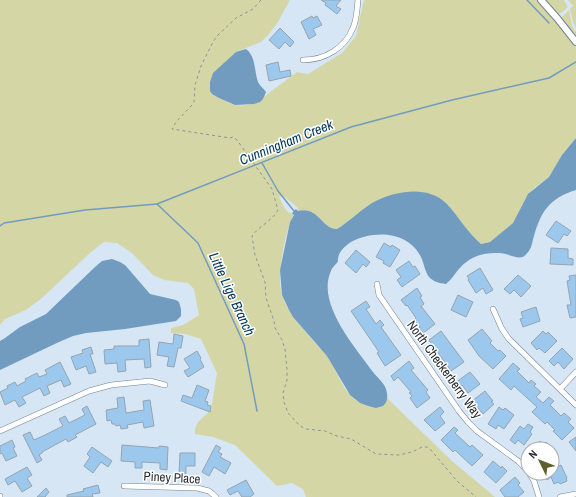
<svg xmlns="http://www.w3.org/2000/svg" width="576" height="497" viewBox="0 0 576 497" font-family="'Archivo Narrow',sans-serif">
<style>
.green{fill:#d4d7a5}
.water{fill:#729cbf}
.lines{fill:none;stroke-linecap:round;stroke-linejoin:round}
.stream{stroke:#729cbf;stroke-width:1.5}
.building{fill:#9bc8ec;stroke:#95a4b1}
.minor-casing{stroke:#74828e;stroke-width:6}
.tertiary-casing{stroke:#74828e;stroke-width:8}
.path{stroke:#89949e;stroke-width:1;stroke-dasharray:3 3;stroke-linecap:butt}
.minor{stroke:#fff;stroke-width:5}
.tertiary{stroke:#fff;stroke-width:6}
.labels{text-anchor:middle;stroke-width:3;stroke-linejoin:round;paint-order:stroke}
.street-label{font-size:13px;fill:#272d32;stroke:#fff}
.water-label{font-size:14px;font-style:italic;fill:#00385a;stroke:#fff}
</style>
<rect width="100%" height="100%" fill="#d6e6f4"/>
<g class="green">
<path d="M0,0H290L278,22L269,34L261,42L236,52L226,62L210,82V91C217,95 229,104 236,105C244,106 261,104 265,96L297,72L308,74L342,53L356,36L364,0H537L554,19L576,48V138L562,155L549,177L533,189L525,199L517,217L513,223L490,242L481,244C467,232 459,217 447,204C430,187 406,191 386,198C381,199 376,201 372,204C359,211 349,222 337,229C321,229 319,206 298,211V208L286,198L279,196C282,204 286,214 294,214C285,231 276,277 282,295C288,314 303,328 315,343C319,347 324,351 328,356C335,368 342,387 351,396C359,404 374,411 384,405L387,398L452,461L495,497H306L303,489L292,483L277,486L235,445L213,437L195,434V428L198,422L211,410L217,373L201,339L185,334L171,333V328L183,325L199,315L194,289L188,283L164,280L153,275L132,253L117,243L104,242L91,252L42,298L26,310L5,319L0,325Z"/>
<polygon points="545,0 564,0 568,7 561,13 558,14"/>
<polygon points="568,0 576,0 576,29 573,22 570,9 573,6"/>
<polygon points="569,10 572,26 576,32 576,37 561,18"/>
</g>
<g class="water">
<path d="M246,49C256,56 254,71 258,82C260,86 263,88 266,92L263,99L260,102L254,104L235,105L219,98L212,94L210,91V82L213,73L236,52Z"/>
<path d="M576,138V190C550,198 541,211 534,236C531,246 532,250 523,257C515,259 508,253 499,253C482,252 469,257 458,270C454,275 451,280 446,284C439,283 434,282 429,277C425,272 424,263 421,257C408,231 374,230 351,242C345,246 337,253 338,261C336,265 332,267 331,271C316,303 355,347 373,372C377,377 384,383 386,389C388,395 388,402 383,406L376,408L368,406L360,403L350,395L327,356L293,317L289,310L282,295L280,270L290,222L294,215L292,213L296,209L298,211C319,206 321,229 337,229C349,222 359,211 372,203C393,191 428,184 447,204C459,217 467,232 481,244L490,242L513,223L528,194L549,177L562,155Z"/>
<polygon points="112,259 120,262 125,265 150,294 176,300 179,302 181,309 181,316 176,321 125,329 86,333 73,336 59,342 0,370 0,341 5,338 20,327 46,314 95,267 102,261"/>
</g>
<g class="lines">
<g class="stream">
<polyline points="527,0 549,23"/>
<polyline points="262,163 278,191 294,211"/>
<polyline points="157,204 198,243 244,344 257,411"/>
<polyline points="0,226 4,223 85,210 157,204 351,127 452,100 549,78 576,62"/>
</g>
</g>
<g class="building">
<polygon points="321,0 341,0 336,6 341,9 337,14 325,5 326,3"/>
<polygon points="312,16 313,18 317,16 322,25 313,29 316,35 309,39 301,22"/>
<polygon points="280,28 294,42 290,47 285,42 279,49 269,40"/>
<polygon points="278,62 280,72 290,70 291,76 269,81 266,65"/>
<polygon points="556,221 571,231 567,236 564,234 558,243 546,235"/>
<polygon points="384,243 391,247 392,245 400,250 390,267 383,263 384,261 376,257"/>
<polygon points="551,248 568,249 568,258 573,259 573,265 550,264"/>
<polygon points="356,250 370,262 366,267 363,264 356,273 345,263"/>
<polygon points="409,261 413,267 415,266 420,274 402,287 397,280 401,277 396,270"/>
<polygon points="480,268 493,290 486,294 483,288 476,293 468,280 469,279 467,276"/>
<polygon points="518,275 531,286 521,297 514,290 510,294 504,289"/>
<polygon points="576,275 576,317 570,318 567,305 571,305 567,281 570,280 569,276"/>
<polygon points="417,288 422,296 420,297 424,304 421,306 435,324 422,334 418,329 420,327 414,320 416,318 407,305 406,306 401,300"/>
<polygon points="458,295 473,302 466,317 451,310"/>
<polygon points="366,301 370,307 366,309 376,324 380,320 384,325 381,327 401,355 385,366 377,353 379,352 351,311"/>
<polygon points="536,307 540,321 523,327 520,319 523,318 521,312"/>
<polygon points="482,329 492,341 490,343 498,351 500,350 506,356 493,369 479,356 468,340"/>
<polygon points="441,331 464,362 451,371 429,340"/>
<polygon points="543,331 546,334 548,332 557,341 545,353 539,348 537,350 531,343"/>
<polygon points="174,334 183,336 181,348 178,348 174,367 167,366 169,357 157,355 159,342 173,344"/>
<polygon points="149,339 151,367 145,368 144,359 125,360 126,371 118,372 117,363 105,364 104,350 114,349 114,346 139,346 139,340"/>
<polygon points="91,347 93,354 90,354 96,372 89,374 86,366 76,370 71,357 83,353 82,350"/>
<polygon points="562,348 573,359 564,369 558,362 554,366 549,361"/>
<polygon points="197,351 201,358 200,359 204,367 188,377 184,371 190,368 184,359"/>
<polygon points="409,361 414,368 411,370 428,390 426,392 430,398 417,408 410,398 412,396 409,393 411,392 398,377 394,381 391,376"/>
<polygon points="60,362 71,384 64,387 61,380 47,386 50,393 44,396 40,388 22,397 26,403 19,407 15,400 5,405 0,392 8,388 7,386 15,382 17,386 26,381 25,379 37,373 39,377 47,374 45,370"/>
<polygon points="513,363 520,369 517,371 529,383 531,380 536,384 534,386 541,392 536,397 543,403 549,397 554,401 550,405 561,416 564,413 571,419 568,422 574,428 562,440 553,431 555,430 547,422 545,424 532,412 537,407 514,386 511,390 499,379"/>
<polygon points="470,372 480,384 468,393 462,385 459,388 455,383"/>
<polygon points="197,385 209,390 205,401 208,402 207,405 211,406 210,412 181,401 183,395 192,398"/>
<polygon points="485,391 493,401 491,402 494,404 483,414 472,401"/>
<polygon points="124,397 126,413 144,410 143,401 150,400 154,426 144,428 143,422 127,425 128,428 121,429 120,425 116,426 115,424 112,424 111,420 107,421 106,410 118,408 117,398"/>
<polygon points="87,406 96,424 75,435 77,437 68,442 66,439 42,452 42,453 39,455 42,460 37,463 23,435 30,432 34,440 45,435 63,426 59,419 65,416 69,423 85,415 82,409"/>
<polygon points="440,407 444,412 440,416 445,423 435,431 424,420"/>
<polygon points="499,407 503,410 505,408 514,415 504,429 498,425 496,429 488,424"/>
<polygon points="528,424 533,427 530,432 532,434 524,445 518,440 515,444 510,440 520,426 524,429"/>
<polygon points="454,427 458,430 455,433 470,447 472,445 483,455 472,466 455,450 453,452 441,440"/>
<polygon points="576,437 576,451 569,442"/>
<polygon points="12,440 15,447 13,448 17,456 6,461 2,453 0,454 0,446"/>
<polygon points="540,441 544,445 546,442 553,449 532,449"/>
<polygon points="122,445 159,448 159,446 168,447 167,470 160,469 160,463 142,462 142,468 135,468 135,462 121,461"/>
<polygon points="216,445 221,448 218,452 222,454 220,457 231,463 225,474 214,467 209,476 202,472"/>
<polygon points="92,447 112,461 108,467 101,462 93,473 84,466 90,457 87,454"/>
<polygon points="180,453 195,453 195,466 186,466 186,474 179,474"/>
<polygon points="493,461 501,468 502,466 507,471 496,483 484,472"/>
<polygon points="561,465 567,478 566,478 567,481 560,484 558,482 554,484 551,477 547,480 544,473 552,473 552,470"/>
<polygon points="27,467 32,475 27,478 32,486 22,492 15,481 8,485 5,479"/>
<polygon points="515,477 520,483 518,485 524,492 518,497 505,497 500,490"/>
<polygon points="246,480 254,494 250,497 242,497 238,491 230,495 227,490"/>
<polygon points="98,485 100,493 92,494 93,497 67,497 67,495 84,491 83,489"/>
<polygon points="46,488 49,492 45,497 37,497"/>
</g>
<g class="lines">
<defs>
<g id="minor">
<path d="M303,60C325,60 345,48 353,28C357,19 357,9 358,0"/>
<polyline points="377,284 379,295 459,411 468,422 477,431 518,461 528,471"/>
<polyline points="493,309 502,329 509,339 576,405"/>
<polyline points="560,389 576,372"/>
<polyline points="0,431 89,391 111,385 150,381 165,385"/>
<polyline points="529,473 534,481 539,497"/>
<polyline points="124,486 197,488 209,491 216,497"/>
<polyline points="0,496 0,497"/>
<polyline points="560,497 576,494"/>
</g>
<polyline id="tertiary" points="541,0 557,18 576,42"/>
</defs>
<use href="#minor" class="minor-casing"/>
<use href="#tertiary" class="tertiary-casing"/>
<path class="path" d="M261,0L253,9L236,18L217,36L213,42L201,66L195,85L194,102L192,105L176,122L172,129L230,138L233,137L237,140L272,189L278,210C272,221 259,226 252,236L255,255L265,282L266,298L274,321L275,328L282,340L285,349L287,370V380L283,393L284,402L288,413L300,426L306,429L325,431L337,436L351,439L376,454L399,455L412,452L422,447H427L430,449L457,481L476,497"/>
<use href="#minor" class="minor"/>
<use href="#tertiary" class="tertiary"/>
</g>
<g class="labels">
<g class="street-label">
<text transform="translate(445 369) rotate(54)" y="5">North Checkerberry Way</text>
<text transform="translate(172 477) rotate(3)" y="5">Piney Place</text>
</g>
<g class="water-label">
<text transform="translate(286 142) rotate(-22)" y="5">Cunningham Creek</text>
<text transform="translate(232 294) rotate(65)" y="5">Little Lige Branch</text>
</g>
</g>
<g transform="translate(540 461) rotate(313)"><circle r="19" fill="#ffffff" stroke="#a9abad"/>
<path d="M0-3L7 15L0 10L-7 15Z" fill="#5f602e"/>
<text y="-6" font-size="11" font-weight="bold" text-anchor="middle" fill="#272d32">N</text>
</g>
</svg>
